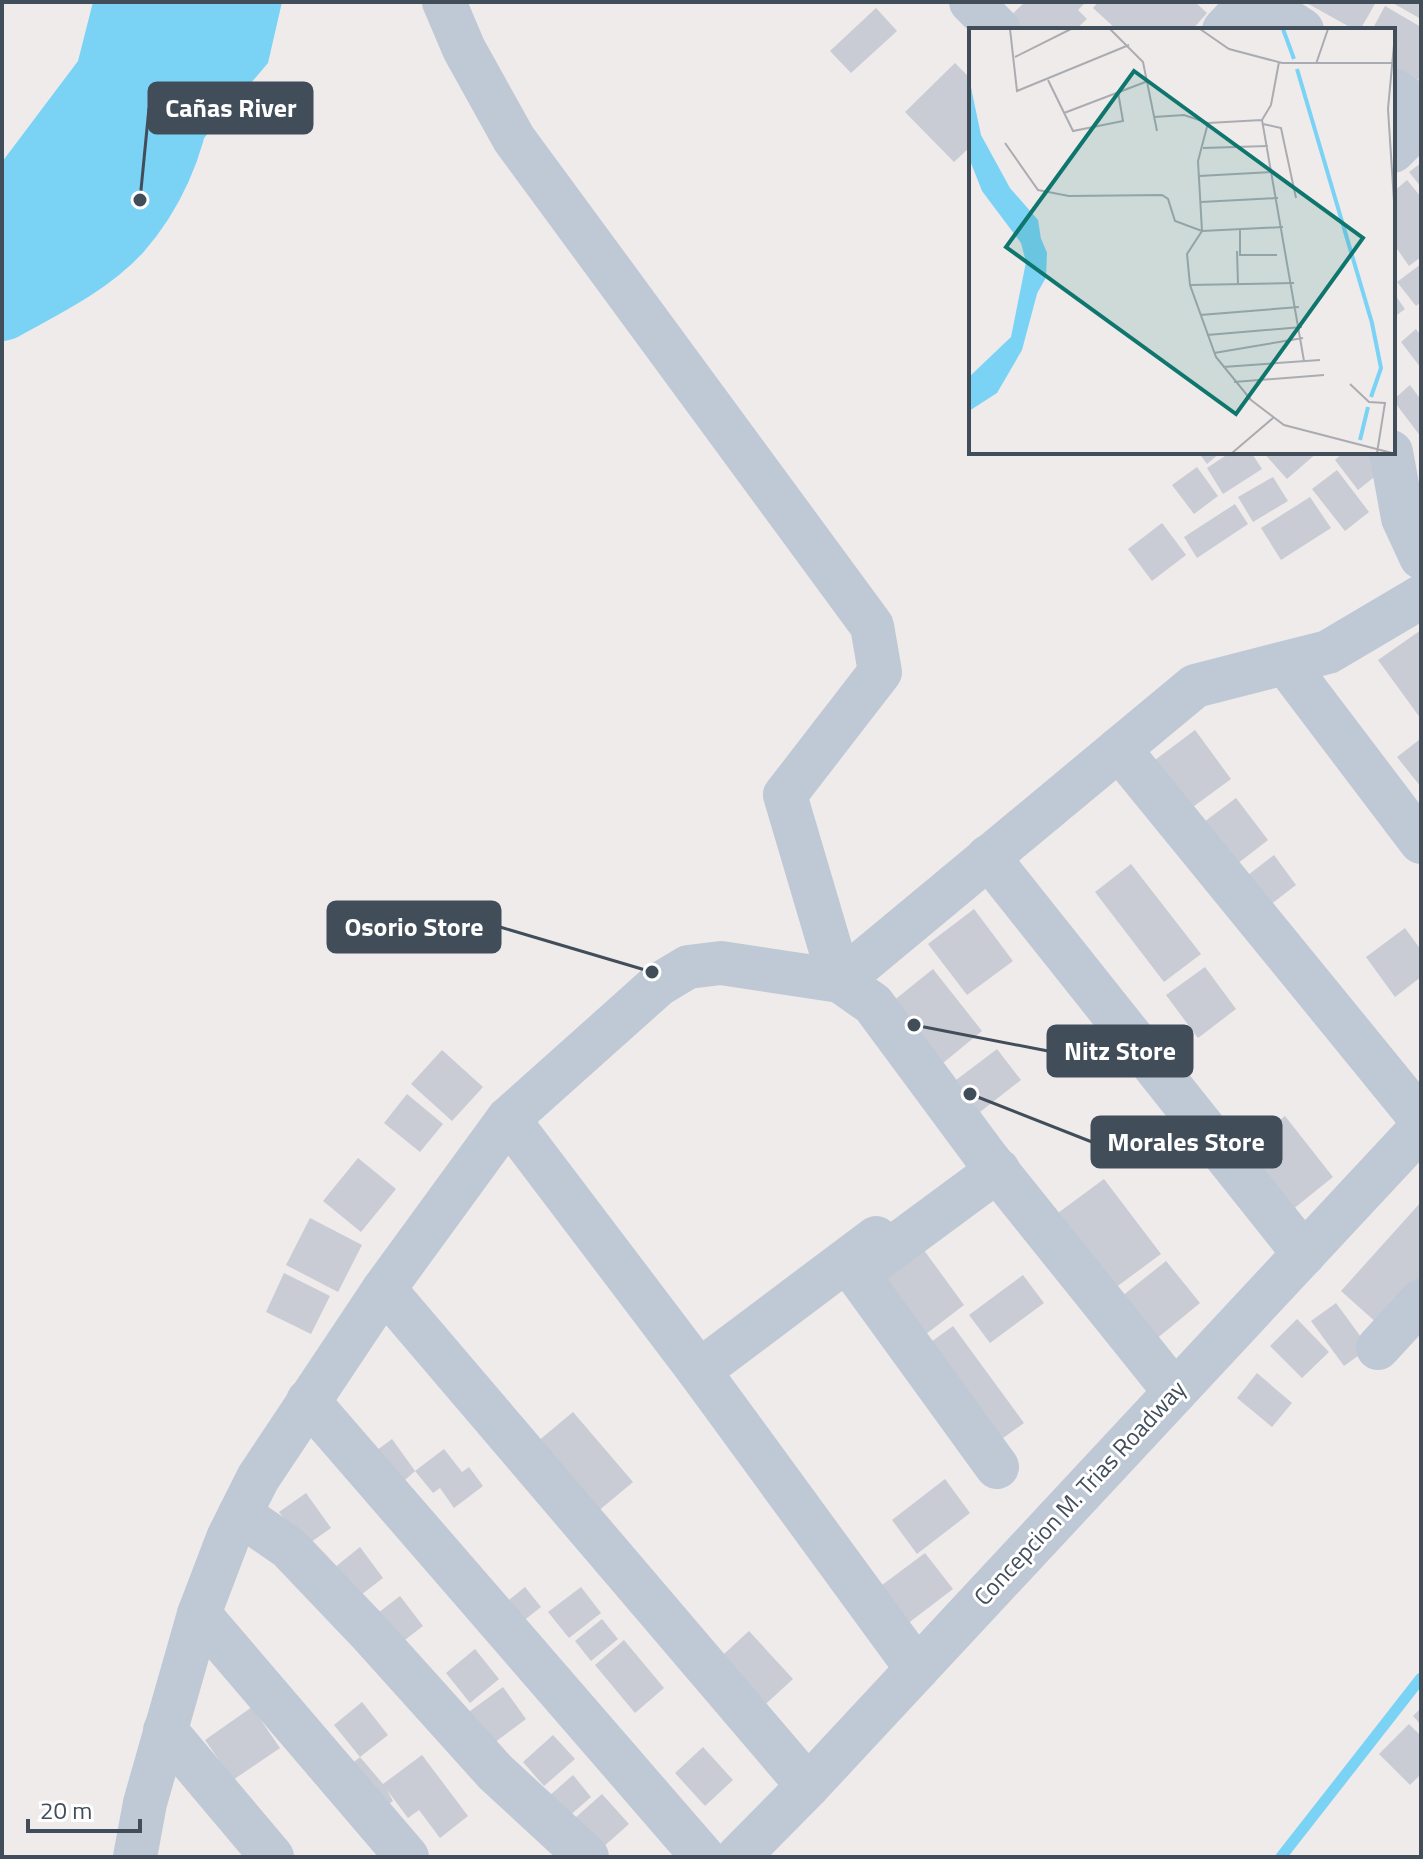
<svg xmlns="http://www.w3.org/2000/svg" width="1423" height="1859" viewBox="0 0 1423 1859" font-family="'Titillium Web',sans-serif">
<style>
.water{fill:#7ad3f5}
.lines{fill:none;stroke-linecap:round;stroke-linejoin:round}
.stream{stroke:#7ad3f5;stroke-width:11}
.river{stroke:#7ad3f5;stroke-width:66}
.building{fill:#c9ccd4}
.minor{stroke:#bfc9d5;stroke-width:44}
.labels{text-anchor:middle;stroke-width:6;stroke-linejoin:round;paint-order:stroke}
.street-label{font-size:24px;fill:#424d5a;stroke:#fff}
.inset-river{fill:none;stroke:#7ad3f5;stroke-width:4}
.inset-road{fill:none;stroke:#aaacb1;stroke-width:2}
.view{fill:#0f766e;fill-opacity:0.15;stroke:#0f766e;stroke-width:4}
.inset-edge{fill:none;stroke:#424d5a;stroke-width:4}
.leader{fill:none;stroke:#424d5a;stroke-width:3}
.callout-dot{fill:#424d5a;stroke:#fff;stroke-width:3}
.callout{fill:#424d5a;stroke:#424d5a;stroke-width:3}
.callout-label{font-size:26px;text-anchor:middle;font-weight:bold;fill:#fff}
</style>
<rect width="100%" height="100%" fill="#efebeb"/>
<polygon class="water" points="93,2 282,2 268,63 154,197 61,268 2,298 2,162 78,61"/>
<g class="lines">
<polyline class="stream" points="1281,1857 1421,1678"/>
<path class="river" d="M2,308C41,286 88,264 119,230C150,195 173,145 178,99C182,66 180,35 188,2"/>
</g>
<g class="building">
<polygon points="1025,2 1086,2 1078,10 1087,19 1075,30 1015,30 1006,20"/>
<polygon points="1098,2 1195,2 1207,13 1192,30 1117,30 1093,8"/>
<polygon points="1305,2 1376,2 1360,30 1355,30"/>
<polygon points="1391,2 1421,2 1421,19"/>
<polygon points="1385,6 1421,27 1421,75 1418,80 1393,66 1393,30 1372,30"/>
<polygon points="876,8 897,31 851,73 830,51"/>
<polygon points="955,63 968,76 971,73 971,146 954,162 905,112"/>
<polygon points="1421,163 1421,187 1409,172"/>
<polygon points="1407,180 1421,197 1421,257 1409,266 1393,243 1393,192"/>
<polygon points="1421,264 1421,302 1416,306 1397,282"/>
<polygon points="1393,292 1405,309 1393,318"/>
<polygon points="1416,329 1421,336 1421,368 1401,342"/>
<polygon points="1410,385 1421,400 1421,437 1393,400"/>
<polygon points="1198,452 1221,452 1207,464"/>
<polygon points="1231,452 1251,452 1262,469 1223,494 1207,468"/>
<polygon points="1263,452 1318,452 1287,479"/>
<polygon points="1344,452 1377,452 1388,466 1358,490 1335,460"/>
<polygon points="1197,467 1218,496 1194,514 1172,485"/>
<polygon points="1337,470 1369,512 1345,531 1312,489"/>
<polygon points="1273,477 1288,501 1253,522 1238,497"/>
<polygon points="1310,497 1331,528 1281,560 1261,528"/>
<polygon points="1235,504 1248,524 1197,558 1184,537"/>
<polygon points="1162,523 1186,555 1152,581 1128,549"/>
<polygon points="1421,630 1421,719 1378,660"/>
<polygon points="1195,730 1231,779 1186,812 1151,763"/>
<polygon points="1419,740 1421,743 1421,787 1397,757"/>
<polygon points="1236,798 1268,840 1228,871 1196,828"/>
<polygon points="1274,855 1296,885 1261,912 1239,882"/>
<polygon points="1131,864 1201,954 1164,982 1095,892"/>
<polygon points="974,909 1013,961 967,995 928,944"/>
<polygon points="1405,928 1421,950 1421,977 1395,997 1366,957"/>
<polygon points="1205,967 1236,1009 1198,1038 1166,995"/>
<polygon points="933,969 982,1031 943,1063 892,1002"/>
<polygon points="997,1049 1021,1080 980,1112 956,1080"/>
<polygon points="442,1050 483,1087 452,1121 411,1084"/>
<polygon points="407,1094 443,1124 420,1152 384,1123"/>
<polygon points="1285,1116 1333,1177 1287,1214 1239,1152"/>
<polygon points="358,1158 396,1189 361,1232 323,1201"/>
<polygon points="1104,1179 1161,1254 1115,1288 1058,1213"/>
<polygon points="1421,1202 1421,1294 1387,1332 1341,1291"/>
<polygon points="310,1218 362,1245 338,1292 286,1265"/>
<polygon points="918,1242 964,1305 913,1344 866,1281"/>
<polygon points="1166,1261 1200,1303 1155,1340 1121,1297"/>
<polygon points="284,1273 330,1296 311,1334 266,1312"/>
<polygon points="1023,1275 1044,1303 990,1343 969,1315"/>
<polygon points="1336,1303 1369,1348 1344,1366 1311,1321"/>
<polygon points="1297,1319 1329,1352 1302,1378 1270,1346"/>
<polygon points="953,1326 1024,1423 992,1446 920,1350"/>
<polygon points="1257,1373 1292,1403 1272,1427 1237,1398"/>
<polygon points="573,1412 633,1482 590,1518 531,1447"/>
<polygon points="392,1439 415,1471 395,1489 369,1456"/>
<polygon points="444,1449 462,1472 469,1467 483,1486 454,1508 440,1488 433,1493 415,1471"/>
<polygon points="945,1479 970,1513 917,1554 892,1520"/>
<polygon points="306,1493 331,1528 304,1547 279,1512"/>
<polygon points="360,1547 383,1578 357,1598 334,1568"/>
<polygon points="925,1553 953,1589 898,1631 870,1594"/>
<polygon points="525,1587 541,1607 513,1629 498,1609"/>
<polygon points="581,1587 601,1613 569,1638 548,1612"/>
<polygon points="400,1596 423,1626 397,1646 374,1616"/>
<polygon points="602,1619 618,1639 591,1661 575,1641"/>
<polygon points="749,1631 793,1679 757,1712 713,1664"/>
<polygon points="624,1640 664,1688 635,1713 595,1665"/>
<polygon points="475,1649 499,1679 470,1703 446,1673"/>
<polygon points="503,1687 526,1719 490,1746 466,1714"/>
<polygon points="362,1702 388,1735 360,1757 334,1725"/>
<polygon points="252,1707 280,1748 233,1780 205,1740"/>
<polygon points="1421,1708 1421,1725 1413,1716"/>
<polygon points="1409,1724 1421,1736 1421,1774 1410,1785 1379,1754"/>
<polygon points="553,1735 575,1759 544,1786 523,1762"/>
<polygon points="703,1747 733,1780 705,1806 675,1773"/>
<polygon points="422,1755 468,1816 440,1838 419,1810 408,1818 387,1790 393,1801 377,1813 344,1770 360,1757 383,1784"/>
<polygon points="573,1775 591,1797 567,1818 548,1797"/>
<polygon points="602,1794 629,1824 602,1848 575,1818"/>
</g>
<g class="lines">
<g class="minor">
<polyline points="444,2 464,49 514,139 872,626 880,672 785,795 840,981"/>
<polyline points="971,2 999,30"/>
<polyline points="1259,2 1302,30"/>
<polyline points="1224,30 1250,2"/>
<polyline points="1393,90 1421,108"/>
<polyline points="1393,151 1421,123"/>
<polyline points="1391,452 1403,518 1421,557"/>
<polyline points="1286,664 1421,842"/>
<polyline points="1119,749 1421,1119"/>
<polyline points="988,857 1304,1254"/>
<polyline points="840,981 1195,686 1328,652 1421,597"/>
<polyline points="508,1119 699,1371 917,1669"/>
<polyline points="384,1289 808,1786"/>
<polyline points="1378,1348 1421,1301"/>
<polyline points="699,1371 876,1238"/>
<polyline points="308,1401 703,1857"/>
<polyline points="997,1467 857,1274 998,1170"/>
<polyline points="240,1514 289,1548 369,1632 495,1772 587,1857"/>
<polyline points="199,1614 407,1857"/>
<polyline points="165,1730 272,1857"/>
<polyline points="135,1857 145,1803 199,1614 228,1538 258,1478 384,1289 508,1119 658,985 688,967 721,963 840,981 873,1004 987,1158 1175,1392"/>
<polyline points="738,1857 808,1786 1421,1128"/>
</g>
</g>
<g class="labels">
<g class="street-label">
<text transform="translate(1080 1493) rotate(-47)" y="8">Concepcion M. Trias Roadway</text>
</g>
</g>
<g transform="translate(969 28)">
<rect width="426" height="426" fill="#efebeb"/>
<path d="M0,50L12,107L41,160L69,192L76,236L53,322L28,365L0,383V349L42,309L57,234L52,215L13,163L0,130Z" fill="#7ad3f5"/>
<path class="inset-river" d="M314,1L325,31M328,41L403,295L412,340L402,369M0,60L4,88M57,281L75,249L76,225L70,211M391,412L399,379"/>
<path class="inset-road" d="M41,1L48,63L160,17M141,1L174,34L188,103M231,1L260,21L313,35H426M426,6L419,81L426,189M46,29L102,1M310,34L302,77L293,92L335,333M347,36L359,1M79,52L104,103L154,93L149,64M95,85L179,53M185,89L215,87L239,95L293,92M239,95L229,133L233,203L218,226L221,257L247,329L282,372L315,397L423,425M294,96L312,100L327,170M36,115L69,162L100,168L193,167L199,171L206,193L233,203L314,199M234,120L299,118M230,148L304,144M232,174L309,170M271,201V227H308M268,223L269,256M221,257L325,255M231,287L330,279M238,307L333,299M245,325L334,310M254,339L351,332M265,354L355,347M381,356L400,374L416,375L408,425M263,425L304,390"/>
<path class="view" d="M165,43L394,210L267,386L37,219Z"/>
<rect width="426" height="426" class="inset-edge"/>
</g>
<path class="leader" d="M140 200L149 108M652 972L500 927M914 1025L1048 1051M970 1094L1092 1142"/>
<g class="callout-dot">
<circle cx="140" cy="200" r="8"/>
<circle cx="652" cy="972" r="8"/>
<circle cx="914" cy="1025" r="8"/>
<circle cx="970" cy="1094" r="8"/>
</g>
<g class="callout">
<rect x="149" y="83" width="163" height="50" rx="8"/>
<rect x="328" y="902" width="172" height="50" rx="8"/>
<rect x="1048" y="1026" width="144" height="50" rx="8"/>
<rect x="1092" y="1117" width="189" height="50" rx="8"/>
</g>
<g class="callout-label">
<text x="231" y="117">Cañas River</text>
<text x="414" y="936">Osorio Store</text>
<text x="1120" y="1060">Nitz Store</text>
<text x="1186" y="1151">Morales Store</text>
</g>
<rect width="1423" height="1859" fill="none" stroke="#424d5a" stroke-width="8"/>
<path d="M28 1819v12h112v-12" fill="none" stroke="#424d5a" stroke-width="4"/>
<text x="40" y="1819" font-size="24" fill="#424d5a" stroke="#ffffff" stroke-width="6" paint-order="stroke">20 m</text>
</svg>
